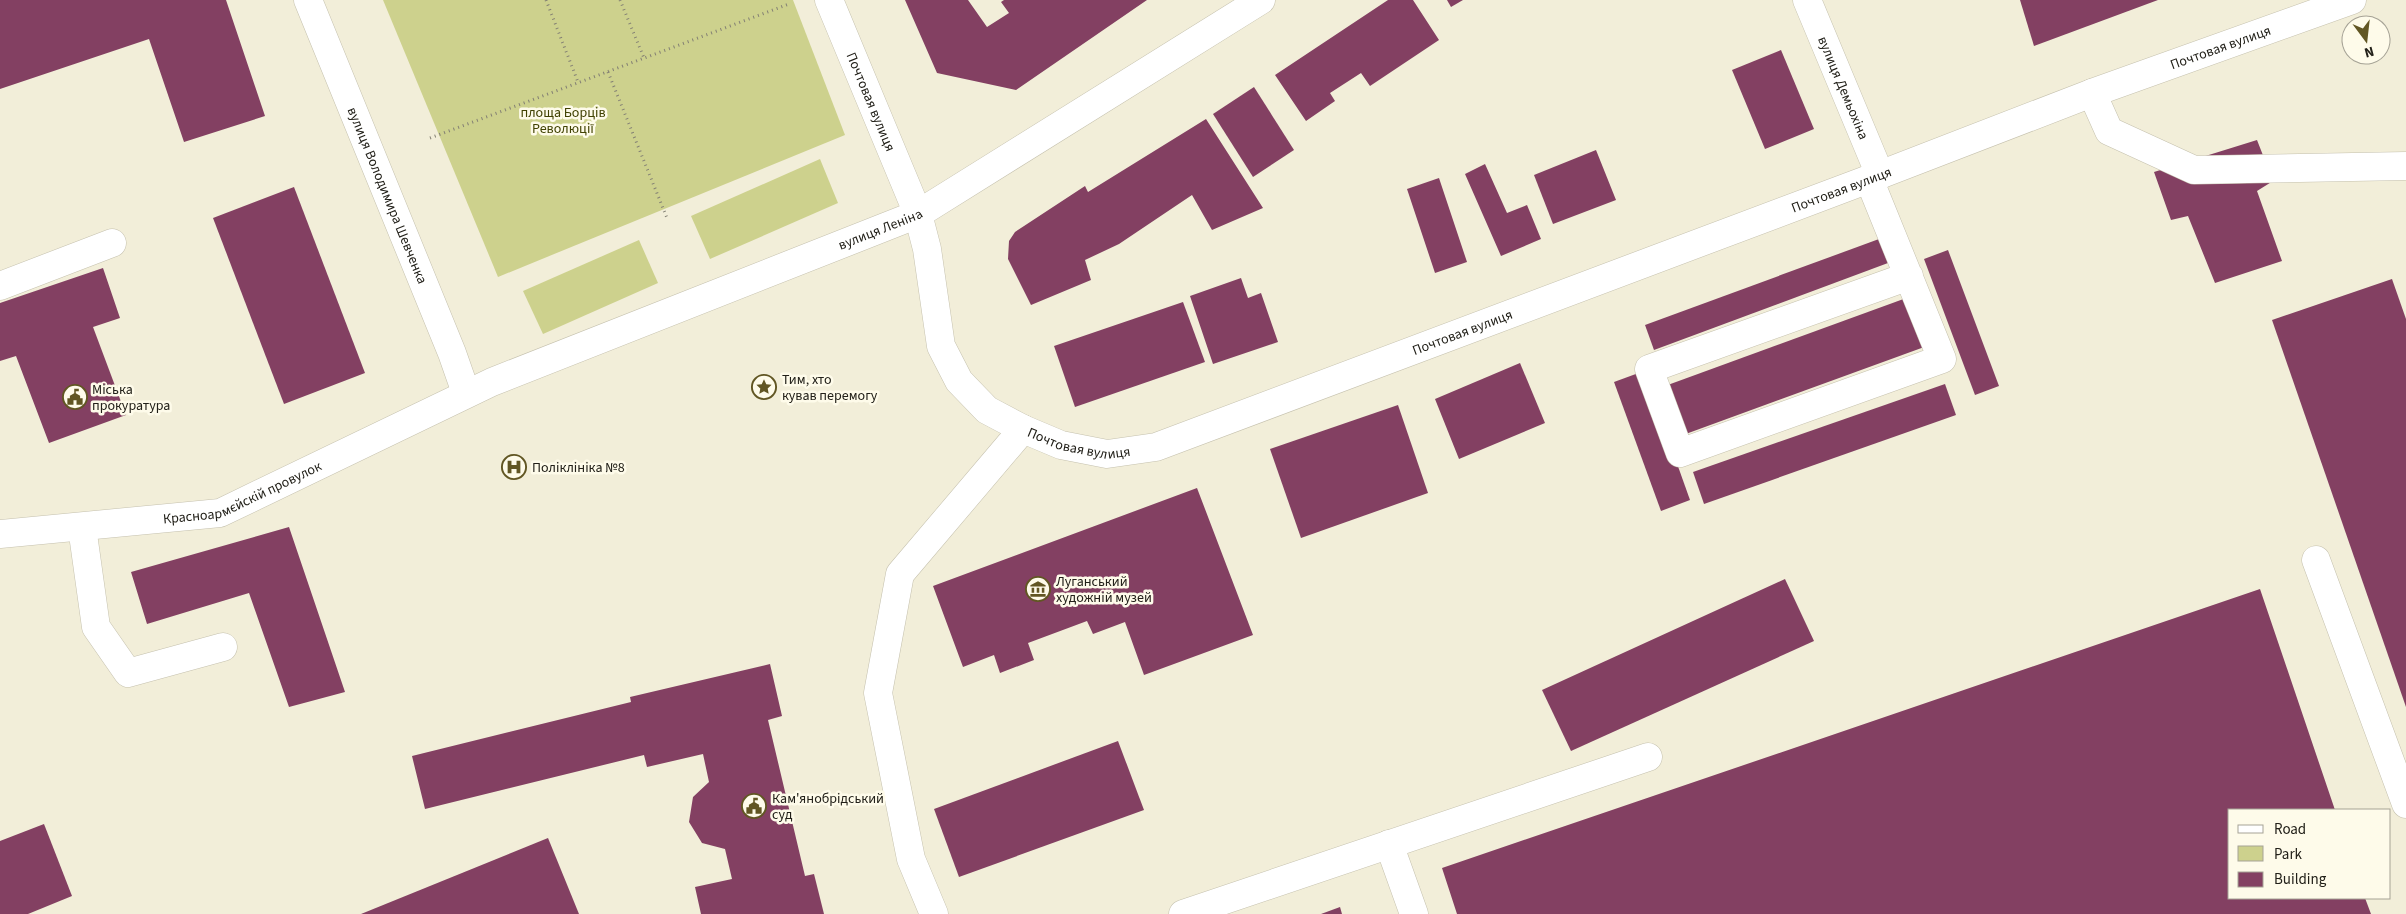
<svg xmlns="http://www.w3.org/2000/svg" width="2406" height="914" viewBox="0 0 2406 914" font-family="'Source Sans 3',sans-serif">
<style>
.green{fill:#cdd18d}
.building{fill:#834062}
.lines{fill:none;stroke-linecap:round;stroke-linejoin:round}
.minor-casing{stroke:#c5c1ae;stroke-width:29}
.path{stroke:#848174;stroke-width:3;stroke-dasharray:1 4;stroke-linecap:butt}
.minor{stroke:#fff;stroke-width:28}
.labels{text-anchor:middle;stroke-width:5;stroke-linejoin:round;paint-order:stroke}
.street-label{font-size:14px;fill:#222019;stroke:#fefbea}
.park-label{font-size:14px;fill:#414203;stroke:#fefbea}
.poi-label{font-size:14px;fill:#222019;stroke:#fefbea;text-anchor:start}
</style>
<rect width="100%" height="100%" fill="#f2eed9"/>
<g class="green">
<polygon points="383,0 793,0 845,135 498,277"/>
<polygon points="820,159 838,203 710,259 691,216"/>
<polygon points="639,240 658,283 543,334 523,291"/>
</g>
<g class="building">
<polygon points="0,0 226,0 265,116 184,142 149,39 0,89"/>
<polygon points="905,0 968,0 987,27 1009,13 1001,2 1004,0 1147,0 1016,90 937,73"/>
<polygon points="1388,0 1413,0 1439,40 1370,86 1361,73 1330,93 1335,101 1306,121 1275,75"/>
<polygon points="1447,0 1463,0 1451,7"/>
<polygon points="2020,0 2158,0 2034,46"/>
<polygon points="1781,50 1814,129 1765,149 1732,70"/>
<polygon points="1254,87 1294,150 1253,177 1213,114"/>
<polygon points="1206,119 1263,208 1212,230 1192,195 1119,244 1085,260 1091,280 1031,305 1008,259 1009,241 1015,232 1085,186 1088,192"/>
<polygon points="2257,140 2273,181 2257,191 2282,261 2215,283 2188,216 2171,220 2154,172"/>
<polygon points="1596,150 1616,200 1553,224 1534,175"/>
<polygon points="1485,164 1507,213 1527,205 1541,239 1501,256 1465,174"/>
<polygon points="1439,178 1467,262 1435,273 1407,189"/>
<polygon points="294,187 365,373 284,404 213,218"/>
<polygon points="1879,239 1888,263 1654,350 1645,325"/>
<polygon points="1948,250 1999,386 1975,395 1924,259"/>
<polygon points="103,268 120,318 93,327 126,415 49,443 16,356 0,361 0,303"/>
<polygon points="1241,278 1248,298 1261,293 1278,342 1213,364 1190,296"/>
<polygon points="2392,279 2406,319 2406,707 2272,320"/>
<polygon points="1909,297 1927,346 1683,435 1665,386"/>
<polygon points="1183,302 1205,362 1075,407 1054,346"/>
<polygon points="1520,363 1545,423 1459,459 1435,399"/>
<polygon points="1644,371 1690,500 1661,511 1614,382"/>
<polygon points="1945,384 1956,415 1704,504 1693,472"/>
<polygon points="1398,405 1428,493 1301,538 1270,449"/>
<polygon points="1197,488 1253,635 1144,675 1125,622 1093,634 1087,621 1028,643 1034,660 1000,673 994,655 963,667 933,586"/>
<polygon points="289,527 345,692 289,707 249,593 147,624 131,572"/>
<polygon points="1785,579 1814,641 1571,751 1542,690"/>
<polygon points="2260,589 2335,810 2230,810 2230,898 2365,898 2371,914 1457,914 1442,868"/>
<polygon points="770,664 782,716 768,720 805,876 814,874 824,914 701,914 695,887 732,879 725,849 702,843 689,822 693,797 709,782 703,754 647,767 644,755 425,809 412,756 631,702 630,697"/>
<polygon points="1118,741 1144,810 959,877 934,809"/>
<polygon points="44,824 72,896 28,914 0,914 0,841"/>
<polygon points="548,838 579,914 361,914"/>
<polygon points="1340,907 1342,914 1321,914"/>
</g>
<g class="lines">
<defs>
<g id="minor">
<path id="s1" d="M308,0L452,353L466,393"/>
<path id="s2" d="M829,0L918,214L927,249L941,346L959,381L987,410L1023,429L1061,445L1107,454L1156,447L1869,179L2092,93L2352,0"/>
<path id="s3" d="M1807,0L1880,175"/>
<polyline points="2092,93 2109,131 2194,170 2406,166"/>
<polyline points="1869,179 1942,359 1680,453 1649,369 1909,276"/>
<polyline points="0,286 112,243"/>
<polyline points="82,527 96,627 128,673 223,647"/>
<path id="s4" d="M0,534L220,513L492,382L918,214L1261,0"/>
<polyline points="2316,560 2406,804"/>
<polyline points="1389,844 1414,914"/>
<polyline points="934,914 911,859 878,693 900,574 1023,429"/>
<polyline points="1183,914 1648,757"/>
</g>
</defs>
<use href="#minor" class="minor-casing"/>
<g class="path">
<polyline points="546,0 578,82"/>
<polyline points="620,0 644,58"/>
<polyline points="608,72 667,218"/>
<polyline points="430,138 789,4"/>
</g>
<use href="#minor" class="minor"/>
</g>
<defs>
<symbol id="sight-ring" viewBox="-11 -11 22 22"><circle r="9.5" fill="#fefbea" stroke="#615623" stroke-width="1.5"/><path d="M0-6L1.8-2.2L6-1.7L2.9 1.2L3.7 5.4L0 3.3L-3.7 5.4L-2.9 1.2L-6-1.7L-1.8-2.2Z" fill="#615623"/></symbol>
<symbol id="civic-ring" viewBox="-11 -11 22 22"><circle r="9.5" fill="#fefbea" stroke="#615623" stroke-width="1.5"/><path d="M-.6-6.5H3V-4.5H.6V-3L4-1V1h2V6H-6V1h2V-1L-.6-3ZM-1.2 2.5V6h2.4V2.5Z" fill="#615623"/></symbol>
<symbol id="hospital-ring" viewBox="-11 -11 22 22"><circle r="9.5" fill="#fefbea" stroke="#615623" stroke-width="1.5"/><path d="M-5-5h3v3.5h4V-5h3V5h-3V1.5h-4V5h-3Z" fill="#615623"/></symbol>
<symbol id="museum-ring" viewBox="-11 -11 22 22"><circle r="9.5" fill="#fefbea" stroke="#615623" stroke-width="1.5"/><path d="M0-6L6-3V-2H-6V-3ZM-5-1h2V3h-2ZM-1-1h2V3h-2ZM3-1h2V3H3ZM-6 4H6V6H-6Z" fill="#615623"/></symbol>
</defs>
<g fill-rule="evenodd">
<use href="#sight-ring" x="750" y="373" width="28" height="28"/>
<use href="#civic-ring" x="61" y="383" width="28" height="28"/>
<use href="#hospital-ring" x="500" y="453" width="28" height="28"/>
<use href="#museum-ring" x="1024" y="575" width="28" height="28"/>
<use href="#civic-ring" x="740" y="792" width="28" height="28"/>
</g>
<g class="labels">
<g class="street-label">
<text dy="5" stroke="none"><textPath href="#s2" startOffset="1761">Почтовая вулиця</textPath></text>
<text dy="5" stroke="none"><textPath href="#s3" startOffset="95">вулиця Демьохіна</textPath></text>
<text dy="5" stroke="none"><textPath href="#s2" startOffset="110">Почтовая вулиця</textPath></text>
<text dy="5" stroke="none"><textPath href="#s2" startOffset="1356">Почтовая вулиця</textPath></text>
<text dy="5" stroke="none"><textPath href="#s1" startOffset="211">вулиця Володимира Шевченка</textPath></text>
<text dy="5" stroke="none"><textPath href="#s4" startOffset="940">вулиця Леніна</textPath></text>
<text dy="5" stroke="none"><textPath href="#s2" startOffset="951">Почтовая вулиця</textPath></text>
<text dy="5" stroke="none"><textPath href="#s2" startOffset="545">Почтовая вулиця</textPath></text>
<text dy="5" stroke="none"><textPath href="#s4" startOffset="248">Красноармєйскій провулок</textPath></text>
</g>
<g class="park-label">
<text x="563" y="117">площа Борців<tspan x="563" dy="16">Революції</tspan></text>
</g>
<g class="poi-label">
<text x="782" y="384">Тим, хто<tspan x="782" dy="16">кував перемогу</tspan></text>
<text x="92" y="394">Міська<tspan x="92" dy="16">прокуратура</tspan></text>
<text x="532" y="472">Поліклініка №8</text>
<text x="1056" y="586">Луганський<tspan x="1056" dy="16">художній музей</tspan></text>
<text x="772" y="803">Кам'янобрідський<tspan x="772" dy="16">суд</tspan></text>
</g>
</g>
<rect x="2228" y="809" width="162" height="90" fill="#fefbea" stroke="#a6a396"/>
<rect x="2238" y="825" width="25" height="8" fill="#ffffff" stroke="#a6a396"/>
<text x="2274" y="834" font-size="15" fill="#222019">Road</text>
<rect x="2238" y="846" width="25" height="15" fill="#cdd18d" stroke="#a6a396"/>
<text x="2274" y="859" font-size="15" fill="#222019">Park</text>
<rect x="2238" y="872" width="25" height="15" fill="#834062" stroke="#a6a396"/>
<text x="2274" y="884" font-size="15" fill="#222019">Building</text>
<g transform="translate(2366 40) rotate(165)"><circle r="24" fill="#fefbea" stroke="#a6a396"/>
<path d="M0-4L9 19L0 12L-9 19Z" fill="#615623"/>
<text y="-8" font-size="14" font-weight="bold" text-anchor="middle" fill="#222019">N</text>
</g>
</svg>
